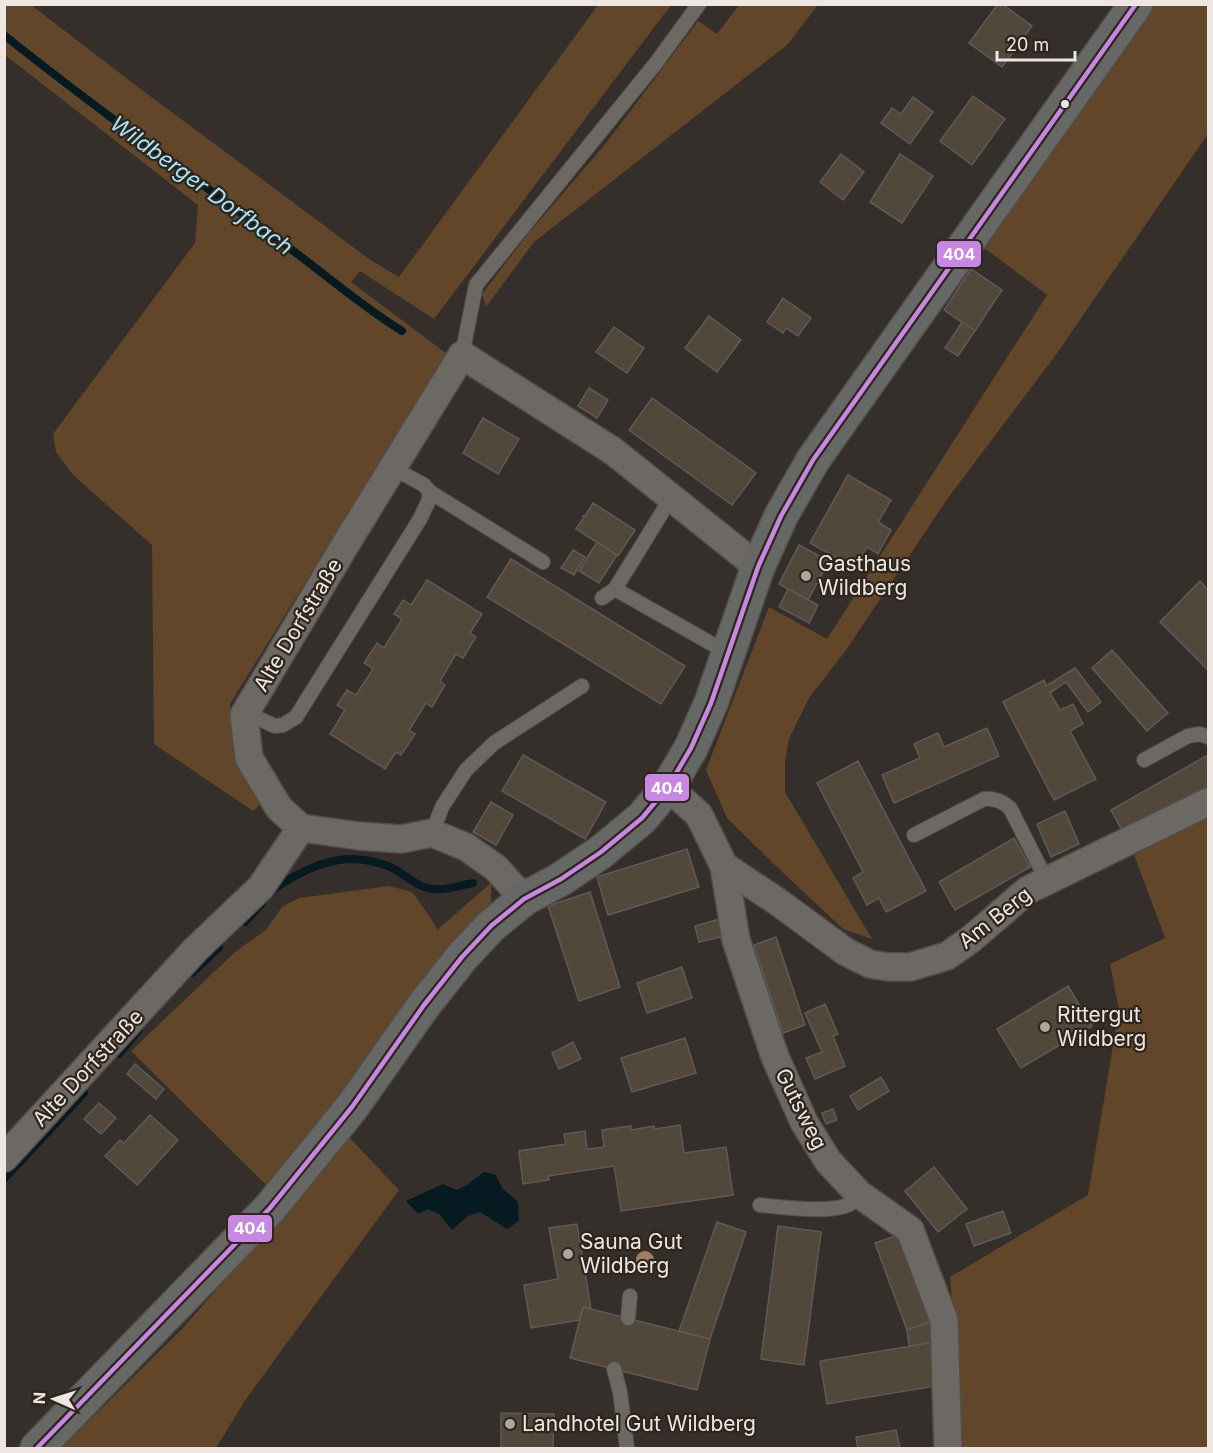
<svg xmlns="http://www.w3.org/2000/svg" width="1213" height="1453" viewBox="0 0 1213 1453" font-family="Inter,sans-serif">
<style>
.green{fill:#624629}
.water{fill:#051a21}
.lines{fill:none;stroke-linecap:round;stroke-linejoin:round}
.stream{stroke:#051a21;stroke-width:8}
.building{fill:#51473a;stroke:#5f5a56;stroke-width:1.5}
.lane-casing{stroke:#524d49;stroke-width:16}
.street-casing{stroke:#524d49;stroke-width:30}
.primary-casing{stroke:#524d49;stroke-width:36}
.lane{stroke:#6c6864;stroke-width:14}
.street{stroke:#6c6864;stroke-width:27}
.primary{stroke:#666866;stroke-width:33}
.bus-1-casing{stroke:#2e251c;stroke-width:9}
.bus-1{stroke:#c787e3;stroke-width:4.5}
.tree{fill:#a07f5f}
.bus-dot{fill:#eee7e1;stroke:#2e251c;stroke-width:2}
.poi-dot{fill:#ada7a1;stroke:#2e251c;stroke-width:2}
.labels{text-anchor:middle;stroke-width:4.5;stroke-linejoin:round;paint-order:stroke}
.poi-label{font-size:21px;fill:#eee7e1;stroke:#2e251c;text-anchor:start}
.street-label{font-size:21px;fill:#eee7e1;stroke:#2e251c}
.water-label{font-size:22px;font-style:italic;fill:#a6e7fe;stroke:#2e251c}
.line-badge{stroke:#2e251c;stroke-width:2}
.badge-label{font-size:16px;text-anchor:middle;font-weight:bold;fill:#fff}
</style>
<rect width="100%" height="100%" fill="#342f2a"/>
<g class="green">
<polygon points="4,5 31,5 138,87 369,259 399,277 598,5 671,5 434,319 360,271 351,282 447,354 230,704 233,745 246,781 262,802 253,811 154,744 152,545 73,475 56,452 53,434 195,243 198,205 5,55"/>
<polygon points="739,5 818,5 787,45 534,242 486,307 482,294 527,235 607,142 698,21 717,34"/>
<polygon points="1150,5 1208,5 1208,134 1055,356 948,498 846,650 809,698 789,739 785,761 785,792 872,939 843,929 775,865 727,818 706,770 769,607 827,639 1047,295 979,244"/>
<polygon points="1208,814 1208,1448 963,1448 950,1277 1088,1195 1119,1010 1110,964 1165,938 1133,852"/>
<polygon points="491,883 491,901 486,912 461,933 446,950 340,1098 267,1186 131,1051 235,952 266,930 282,907 299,898 389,886 412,892 430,917 437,930"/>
<polygon points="349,1137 399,1190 246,1399 216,1448 61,1448 183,1328"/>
</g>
<polygon class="water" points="484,1172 496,1175 502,1188 518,1202 519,1221 507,1229 480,1212 468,1216 452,1230 439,1214 428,1209 418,1214 406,1201 443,1184 457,1190 467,1185"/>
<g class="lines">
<g class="stream">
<path d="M4,35C94,107 188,174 281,242C322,271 359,305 402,331"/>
<path d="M272,892C278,885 287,881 295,876C326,859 353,853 388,866C401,871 411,882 424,887C440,893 457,886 473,883"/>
<polyline points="245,922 262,903"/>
<polyline points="192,973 219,947"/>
<polyline points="119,1054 139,1030"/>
<polyline points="4,1179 84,1093"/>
</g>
</g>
<g class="building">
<polygon points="998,4 1002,4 1032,26 1002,67 969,43"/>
<polygon points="973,96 1005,119 972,165 940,141"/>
<polygon points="913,97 933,112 910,144 881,123 892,108 901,114"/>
<polygon points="841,154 864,172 843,200 820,182"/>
<polygon points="900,154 933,176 902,223 870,202"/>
<polygon points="971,269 1002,290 975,331 944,310"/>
<polygon points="783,298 811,318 798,336 786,328 783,333 767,322"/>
<polygon points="709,316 741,340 717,372 685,348"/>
<polygon points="962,322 975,331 958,356 945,348"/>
<polygon points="614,327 644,348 627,373 596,352"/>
<polygon points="589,388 608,400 597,418 578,406"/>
<polygon points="652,398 756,473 732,505 629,430"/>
<polygon points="483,418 519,439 498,474 463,453"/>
<polygon points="848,475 891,500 878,522 891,530 878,554 867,547 855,568 810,543"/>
<polygon points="593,503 635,530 618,556 576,529 584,517 583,516 585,516"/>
<polygon points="597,542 617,555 599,583 579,571"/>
<polygon points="799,545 829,561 808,600 779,584"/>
<polygon points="573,550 585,557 574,575 561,568"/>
<polygon points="511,559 685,666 661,704 487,597"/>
<polygon points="427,580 482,614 470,633 476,637 463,658 456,654 440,681 445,685 432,707 426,703 409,730 415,734 401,755 396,752 385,769 330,734 345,710 337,705 347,690 356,695 373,669 364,663 377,643 384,648 402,619 394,614 403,600 411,605"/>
<polygon points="1200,581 1208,590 1208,670 1160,622"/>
<polygon points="788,589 818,605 809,623 779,607"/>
<polygon points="1112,650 1168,713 1147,731 1092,668"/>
<polygon points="1075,668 1101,702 1088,712 1066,682 1050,693 1060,710 1073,704 1083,724 1070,731 1096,779 1054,800 1003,702 1044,680 1046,686"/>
<polygon points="987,728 999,756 894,803 882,775 920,758 914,744 938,733 944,747"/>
<polygon points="523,755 606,802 585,839 502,791"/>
<polygon points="1208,755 1208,791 1126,838 1111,810"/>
<polygon points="858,761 926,891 886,912 879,898 867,905 853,878 863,872 817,783"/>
<polygon points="491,802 513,815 496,845 473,832"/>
<polygon points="1065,811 1079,844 1051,857 1037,824"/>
<polygon points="1014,838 1030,867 955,910 939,882"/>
<polygon points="687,849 699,887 608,915 597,877"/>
<polygon points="590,892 620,987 579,1001 548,906"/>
<polygon points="720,919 725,936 699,942 695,926"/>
<polygon points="776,937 805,1025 783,1033 754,945"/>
<polygon points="682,967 692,998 647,1013 637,983"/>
<polygon points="1068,986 1092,1026 1021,1068 997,1029"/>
<polygon points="825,1004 838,1034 833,1036 845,1066 815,1079 806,1058 822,1052 805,1013"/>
<polygon points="685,1038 696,1073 632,1092 621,1058"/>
<polygon points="573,1042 581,1059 559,1069 552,1053"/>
<polygon points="135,1064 164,1089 156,1099 127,1074"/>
<polygon points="881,1077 889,1091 858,1110 850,1096"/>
<polygon points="99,1103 116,1118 101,1134 84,1119"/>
<polygon points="833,1109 837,1120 826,1124 822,1113"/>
<polygon points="150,1115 178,1140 137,1185 105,1156 120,1140 124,1143"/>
<polygon points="680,1125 684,1153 726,1147 733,1195 621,1211 614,1166 548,1176 549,1180 523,1184 519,1151 566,1144 564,1134 585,1131 587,1149 604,1147 602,1130 631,1126 631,1130 654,1126 655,1129"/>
<polygon points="934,1167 967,1209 938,1232 905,1191"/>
<polygon points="1003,1211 1011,1233 974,1246 966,1224"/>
<polygon points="717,1222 746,1232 710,1339 679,1331"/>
<polygon points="577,1224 591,1309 583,1307 579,1320 531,1328 524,1285 558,1279 549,1228"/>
<polygon points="778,1226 821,1232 804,1365 761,1359"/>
<polygon points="901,1234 932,1321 907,1330 875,1243"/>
<polygon points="583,1307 710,1339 697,1390 570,1358"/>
<polygon points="932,1321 935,1342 909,1346 907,1330"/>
<polygon points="935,1342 942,1385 827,1404 820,1361"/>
<polygon points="501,1413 554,1414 553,1448 501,1448"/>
<polygon points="896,1430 900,1448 858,1448 856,1437"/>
</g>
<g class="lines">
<defs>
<g id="lane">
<polyline points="462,355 476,285 656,63 699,4"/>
<polyline points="430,492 543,562"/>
<polyline points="615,589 671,498"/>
<polyline points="602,598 615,589 728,653"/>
<polyline points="246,713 275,726 283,725 296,717 420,519 428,502 430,492 424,485 393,468"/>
<polyline points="1144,760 1188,736 1200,734 1208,737"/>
<polyline points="432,833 442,807 466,770 494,743 582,686"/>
<path d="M914,835L984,799C994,798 1002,801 1010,808L1047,881"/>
<path d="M760,1205C781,1207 837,1215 853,1202C854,1201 859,1195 859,1194"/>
<polyline points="628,1318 630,1296"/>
<polyline points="614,1369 620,1392 627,1448"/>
</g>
<g id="street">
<polyline points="668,787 699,815 724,866 736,940 775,1057 804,1122 828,1161 859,1194 910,1230 944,1320 948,1448"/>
<polyline points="301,828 279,808 249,758 244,715 347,542 462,355 613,451 758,567"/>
<polyline points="301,828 359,836 401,839 432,833 466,847 496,868 524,899"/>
<polyline points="724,866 778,902 846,952 870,964 888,967 910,967 947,956 971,939 1028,890 1208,802"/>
<polyline points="4,1158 195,950 261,887 301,828"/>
</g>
<polyline id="primary" points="37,1448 270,1208 352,1107 424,1005 462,957 491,926 524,899 561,879 601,852 642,818 668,787 691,748 711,703 758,567 781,516 813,460 1136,4"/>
</defs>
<use href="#lane" class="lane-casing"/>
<use href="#street" class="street-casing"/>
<use href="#primary" class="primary-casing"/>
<use href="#lane" class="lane"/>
<use href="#street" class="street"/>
<use href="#primary" class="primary"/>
<defs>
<polyline id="bus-1" points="37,1448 270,1208 352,1107 424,1005 462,957 491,926 524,899 561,879 601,852 642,818 668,787 691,748 711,703 758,567 781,516 813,460 1136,4"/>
</defs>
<use href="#bus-1" class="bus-1-casing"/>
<use href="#bus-1" class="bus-1"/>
</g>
<circle class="tree" cx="645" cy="1260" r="9"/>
<circle class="bus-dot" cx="1065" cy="104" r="5"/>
<g class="poi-dot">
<circle cx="806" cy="576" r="6"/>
<circle cx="1045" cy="1027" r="6"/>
<circle cx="568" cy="1254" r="6"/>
<circle cx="510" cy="1424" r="6"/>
</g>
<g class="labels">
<g class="poi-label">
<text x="818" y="571">Gasthaus<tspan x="818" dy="24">Wildberg</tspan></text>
<text x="1057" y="1022">Rittergut<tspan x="1057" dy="24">Wildberg</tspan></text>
<text x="580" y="1249">Sauna Gut<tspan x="580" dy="24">Wildberg</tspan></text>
<text x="522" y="1431">Landhotel Gut Wildberg</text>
</g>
<g class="street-label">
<text transform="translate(298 625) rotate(-59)" y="7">Alte Dorfstraße</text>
<text transform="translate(995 918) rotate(-38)" y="7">Am Berg</text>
<text transform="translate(88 1068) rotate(-47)" y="7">Alte Dorfstraße</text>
<text transform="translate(801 1109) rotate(63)" y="7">Gutsweg</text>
</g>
<g class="water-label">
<text transform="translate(202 185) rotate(36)" y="8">Wildberger Dorfbach</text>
</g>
</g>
<g class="line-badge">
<rect x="936" y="240" width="46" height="28" rx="6" fill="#c787e3"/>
<rect x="644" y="773" width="46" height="29" rx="6" fill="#c787e3"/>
<rect x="227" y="1214" width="46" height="29" rx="6" fill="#c787e3"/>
</g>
<g class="badge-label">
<text x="959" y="260">404</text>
<text x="667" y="794">404</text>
<text x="250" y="1234">404</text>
</g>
<rect width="1213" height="1453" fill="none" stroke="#eee7e1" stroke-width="12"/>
<g transform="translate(54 1399) rotate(273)" stroke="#2e251c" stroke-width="4.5" paint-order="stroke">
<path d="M0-4.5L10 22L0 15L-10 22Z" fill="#eee7e1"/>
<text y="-9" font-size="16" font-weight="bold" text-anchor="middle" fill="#eee7e1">N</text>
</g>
<path d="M997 51v9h78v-9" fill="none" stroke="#eee7e1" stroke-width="3"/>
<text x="1006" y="51" font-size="18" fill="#eee7e1" stroke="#2e251c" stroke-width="4.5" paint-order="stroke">20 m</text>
</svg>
